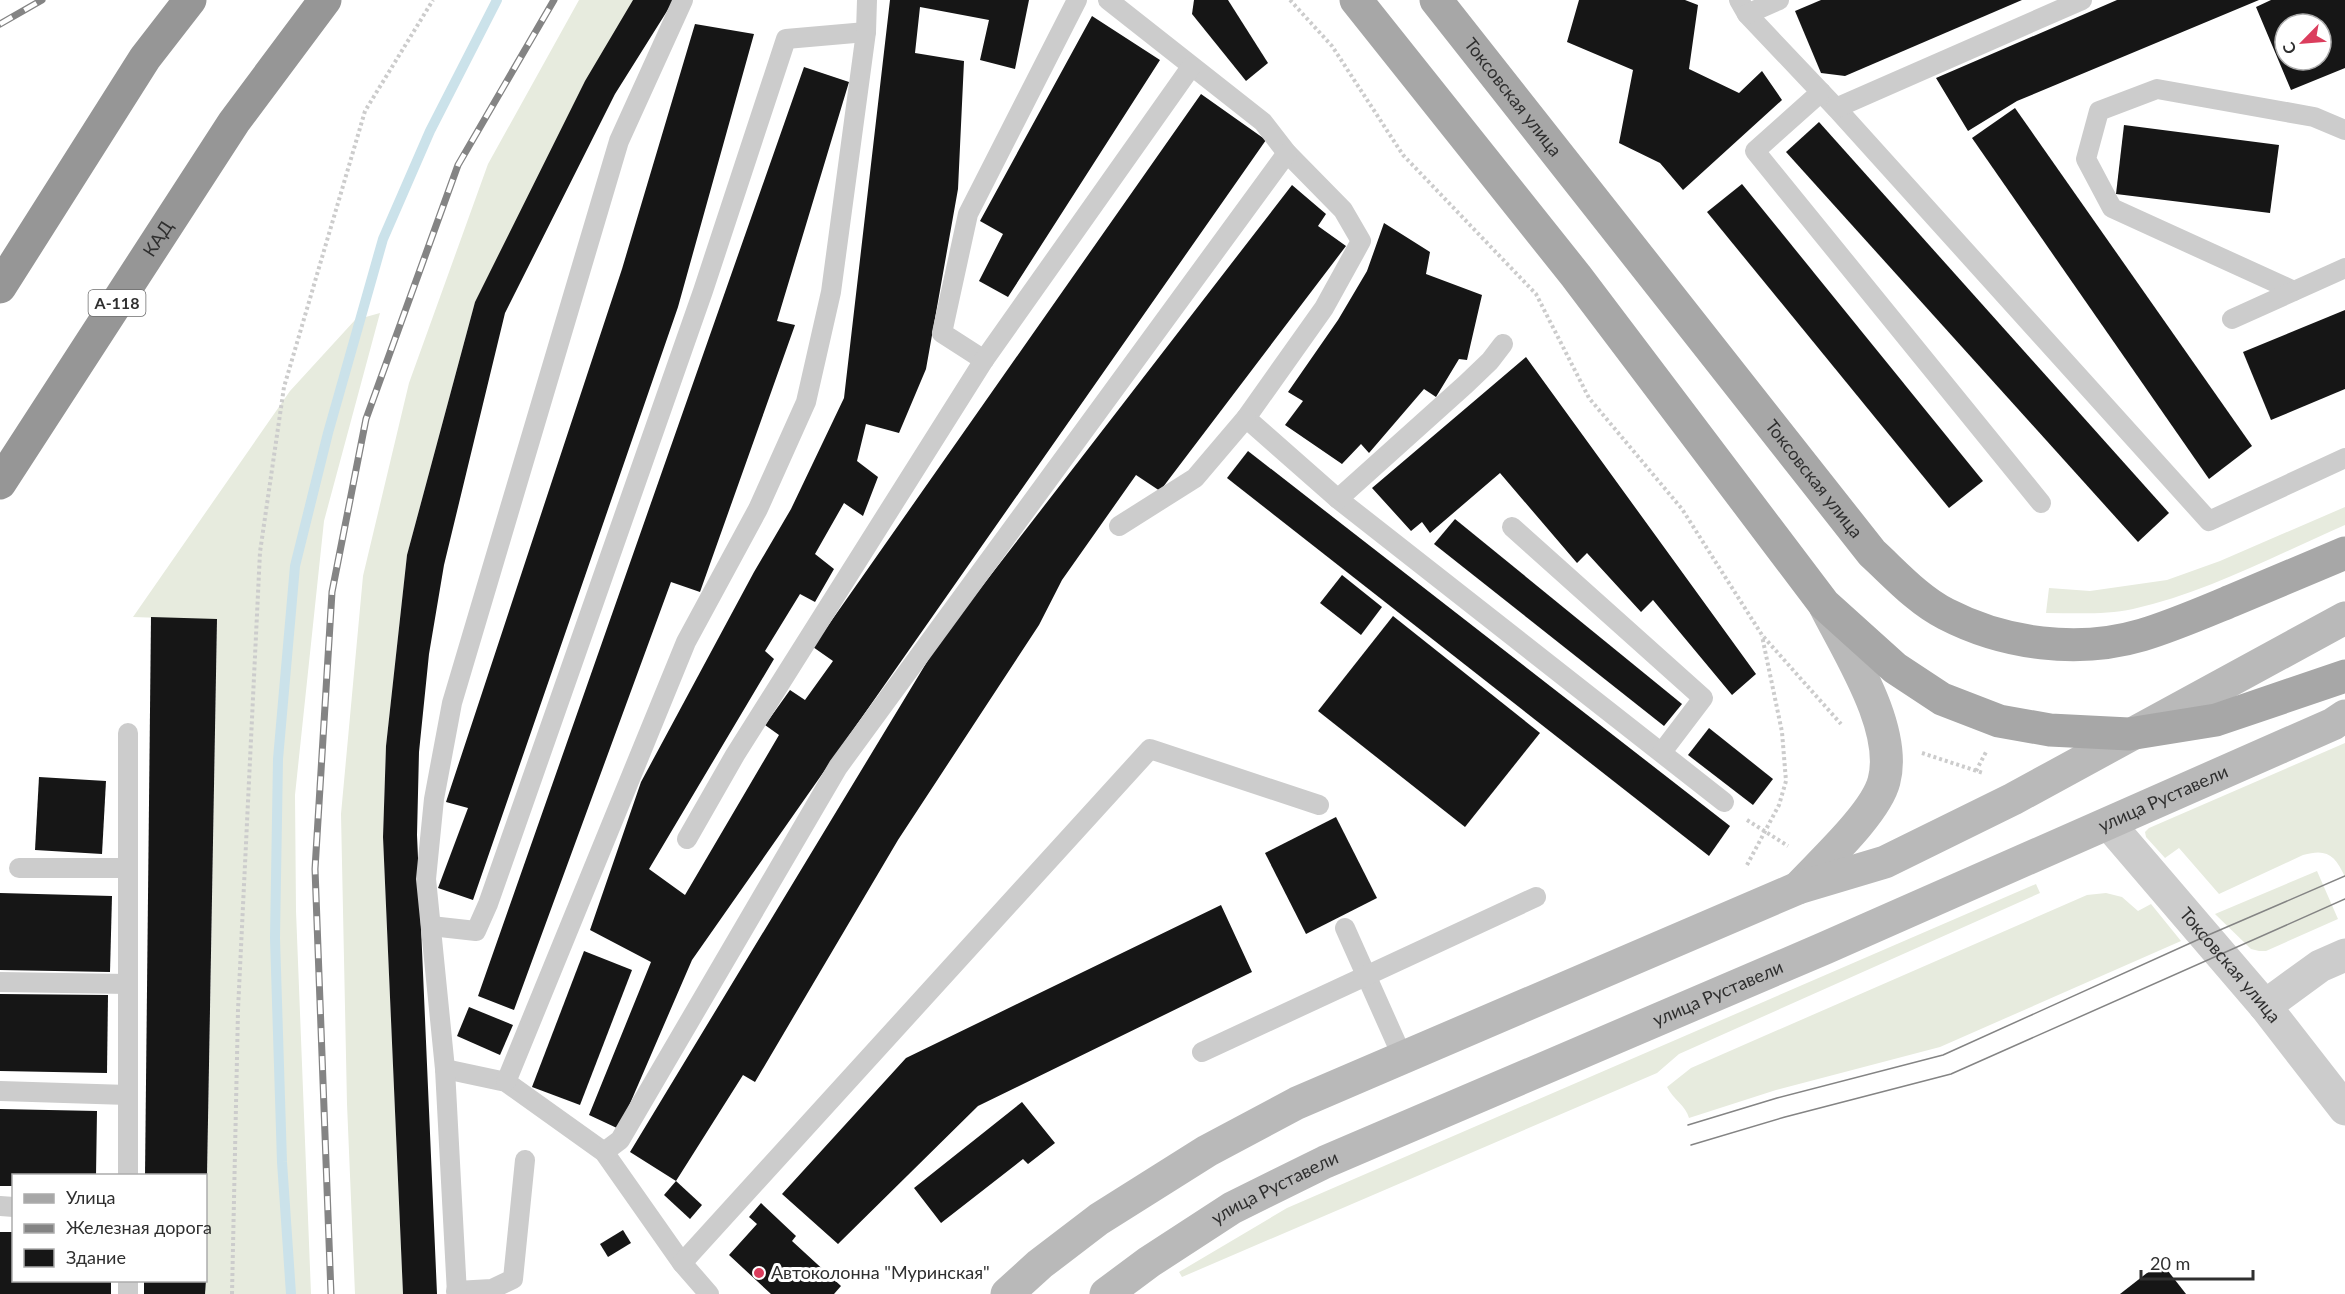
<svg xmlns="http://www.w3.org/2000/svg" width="2345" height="1294" viewBox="0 0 2345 1294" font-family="Lato,sans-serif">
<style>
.grass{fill:#e7ebde}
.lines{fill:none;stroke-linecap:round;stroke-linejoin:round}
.stream{stroke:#cbe2ea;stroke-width:10}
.building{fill:#161616;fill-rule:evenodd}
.path{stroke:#ccc;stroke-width:4;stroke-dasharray:3 3;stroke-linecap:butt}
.service{stroke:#ccc;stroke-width:20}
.minor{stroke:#ccc;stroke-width:33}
.secondary{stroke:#b9b9b9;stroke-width:33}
.primary{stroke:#a7a7a7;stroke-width:33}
.motorway{stroke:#969696;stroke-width:33}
.tram{stroke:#848484;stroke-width:1.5}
.rail-casing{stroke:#848484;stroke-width:7}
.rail{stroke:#fff;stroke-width:4.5;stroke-dasharray:14;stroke-linecap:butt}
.poi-dot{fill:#db3d5d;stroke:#fff;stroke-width:2}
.labels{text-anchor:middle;stroke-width:6;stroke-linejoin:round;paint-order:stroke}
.shield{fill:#fff;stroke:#6d6d6d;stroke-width:1.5}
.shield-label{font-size:16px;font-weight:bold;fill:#2f2f2f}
.street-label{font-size:18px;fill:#2f2f2f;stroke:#fff}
.poi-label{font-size:18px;fill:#2f2f2f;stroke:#fff;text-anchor:start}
</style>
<rect width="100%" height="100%" fill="#fff"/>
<g class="grass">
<polygon points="579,0 633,0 475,302 407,555 386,746 383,837 403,1294 355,1294 347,1104 341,814 363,576 409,383 488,164"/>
<polygon points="380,313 324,521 295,795 296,911 311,1294 205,1294 217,620 133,617 290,391 355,320"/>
<path d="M2345,507V525C2276,555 2206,593 2133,609C2105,615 2075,613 2046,613L2049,588L2090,591L2167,580L2220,561Z"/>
<path d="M2345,743V877C2335,855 2327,848 2303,855L2219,894L2179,848L2165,858L2146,837L2145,832L2149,828Z"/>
<polygon points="2317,871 2338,919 2266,951 2259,951 2251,949 2215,914"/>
<polygon points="2036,884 2040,893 1679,1054 1657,1073 1182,1277 1179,1272 1287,1208"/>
<path d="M2106,893L2122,897L2138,911L2151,904L2181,941L1940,1047L1776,1090L1689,1118C1686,1106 1673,1099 1667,1087L1691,1068L2087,895Z"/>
</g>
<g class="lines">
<polyline class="stream" points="291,1294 282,1162 275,938 278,759 295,566 328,433 383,239 430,131 497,0"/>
</g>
<g class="building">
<polygon points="633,0 674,0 615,94 505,313 444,565 429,654 419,752 417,835 437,1294 403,1294 383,837 386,746 407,555 475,302 585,81"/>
<polygon points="890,0 1029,0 1015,69 980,60 989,20 920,7 915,53 964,61 958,189 926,369 899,433 866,424 857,461 878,477 863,516 844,503 815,554 834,569 815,602 800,594 765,651 774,659 649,869 685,895 779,735 765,725 790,690 805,700 833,661 813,647 1201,94 1266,140 692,960 619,1129 589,1115 651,962 590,930 641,782 754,572 791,509 844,398"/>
<polygon points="1194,0 1228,0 1268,63 1246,81 1192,14"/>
<polygon points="1579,0 1685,0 1698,5 1689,69 1739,93 1762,71 1782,100 1683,190 1660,163 1619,143 1633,70 1567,42"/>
<polygon points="1821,0 2022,0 1845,76 1821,73 1795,11"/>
<polygon points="2117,0 2259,0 2017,101 1968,131 1936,78"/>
<path d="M2271,0H2345V68L2291,90L2256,7ZM2285,24H2321V60H2285Z"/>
<polygon points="1092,16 1160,60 1008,297 979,281 1003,234 980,221"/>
<polygon points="695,24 754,34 678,307 473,900 438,888 468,808 446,802 622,269"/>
<polygon points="804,67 849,82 777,321 795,325 700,592 671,582 514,1010 478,996"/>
<polygon points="2015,108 2252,446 2209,479 1972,138"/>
<polygon points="1819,122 2169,513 2138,542 1786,152"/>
<polygon points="2124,125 2279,145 2270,213 2116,194"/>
<polygon points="1742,184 1983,481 1949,508 1707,212"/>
<polygon points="1292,185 1326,214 1318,226 1346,246 1160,491 1136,475 1062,580 1039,625 898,840 755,1082 743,1075 676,1181 630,1152 939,642"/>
<polygon points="1384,223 1430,252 1426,274 1482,295 1467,360 1459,359 1436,397 1424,389 1369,453 1361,444 1342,464 1285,425 1303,401 1288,392 1338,320 1367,271"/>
<polygon points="2345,310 2345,389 2271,420 2243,352"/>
<polygon points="1526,357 1756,674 1732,695 1653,600 1641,612 1587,553 1577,563 1500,473 1430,533 1422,522 1411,531 1372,488"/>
<polygon points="1248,451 1730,826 1709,856 1227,478"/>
<polygon points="1455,519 1682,704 1664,726 1434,544"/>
<polygon points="1342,575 1382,607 1361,635 1320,603"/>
<polygon points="1393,616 1540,733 1465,827 1318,711"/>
<polygon points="151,617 217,619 207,1176 145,1176"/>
<polygon points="1709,728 1773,779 1753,805 1688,755"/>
<polygon points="39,777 106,781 102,854 35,850"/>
<polygon points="1336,817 1377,898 1306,934 1265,853"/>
<polygon points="0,893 112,896 110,972 0,970"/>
<polygon points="1221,905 1252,972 978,1106 838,1244 782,1194 906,1058"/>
<polygon points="584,951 632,970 580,1105 532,1087"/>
<polygon points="0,994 108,995 107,1073 0,1071"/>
<polygon points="469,1007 513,1025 500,1055 457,1036"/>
<polygon points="1022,1102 1055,1143 1028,1164 1023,1159 941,1223 914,1188"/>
<polygon points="0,1109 97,1111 96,1176 14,1176 14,1186 0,1186"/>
<polygon points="676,1181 702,1205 690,1219 664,1195"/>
<polygon points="761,1203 796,1236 792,1241 841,1286 834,1294 771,1294 729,1255 757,1224 749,1217"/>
<polygon points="623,1230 631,1243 608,1257 600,1244"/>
<polygon points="0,1232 14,1232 14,1280 111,1280 111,1294 0,1294"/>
<polygon points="2161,1262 2186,1294 2120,1294"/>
<polygon points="144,1280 206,1280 205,1294 144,1294"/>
</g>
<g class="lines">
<g class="path">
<polyline points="1290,0 1332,46 1403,155 1536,294 1589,398 1682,509 1762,635 1841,724"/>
<polyline points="1922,753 1983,773"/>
<polyline points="1976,771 1986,752"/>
<polyline points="1747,820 1788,846"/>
<polyline points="1747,865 1779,805 1786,781 1782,732 1762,636"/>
<polyline points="232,1294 238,1010 260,552 284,387 365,111 433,0"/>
</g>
<g class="service">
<polyline points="1108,0 1263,122 1287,153 1343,210 1361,241 1324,308 1246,418 1338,499 1724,802"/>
<polyline points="1739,0 1747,14 1836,108 2209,521 2345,458"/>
<polyline points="1747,14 1779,0"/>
<polyline points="1821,92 1755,151 2041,503"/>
<polyline points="1836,108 2082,0"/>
<polyline points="2294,291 2112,208 2086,159 2099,111 2157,89 2314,117 2345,130"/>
<polyline points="2232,319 2345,268"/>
<polyline points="984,360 942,333 968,214 1077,0"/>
<polyline points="1338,499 1466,384 1490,361 1503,344"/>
<polyline points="1119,526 1195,478 1246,418"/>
<polyline points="1512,527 1703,698 1662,752"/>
<polyline points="687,839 735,755 984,360 1191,67"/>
<polyline points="19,868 128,868"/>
<polyline points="431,926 476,931 488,904 703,291 786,39 866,32"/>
<polyline points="1345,928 1403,1058"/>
<polyline points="0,982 128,984"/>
<polyline points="1202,1052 1536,897"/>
<polyline points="445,1069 506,1082 604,1152 682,1263 709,1294"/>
<polyline points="506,1082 686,642 758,509 806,402 831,292 866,32 867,0"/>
<polyline points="0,1091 128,1095"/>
<polyline points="604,1152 620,1140 838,767 1287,153"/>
<polyline points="128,1176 128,733"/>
<polyline points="0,1206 14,1207"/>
<polyline points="682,1263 1150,749 1319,805"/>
<polyline points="128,1280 128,1294"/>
<polyline points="456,1291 492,1289 513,1279 525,1160"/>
<polyline points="457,1294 445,1069 426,879 434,799 452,703 619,141 683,0"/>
</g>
<g class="minor">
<path id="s1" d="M2109,824L2265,1006L2345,1109"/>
<polyline points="2265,1006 2320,966 2345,955"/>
</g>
<g class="secondary">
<path d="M1798,888C1822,862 1876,813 1884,781C1898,728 1848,652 1825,606"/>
<polyline points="1007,1294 1040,1264 1099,1219 1207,1151 1297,1103 1798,888 1885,862 2013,799 2345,618"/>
<path id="s2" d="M1106,1294L1149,1262L1232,1208L1325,1162L1825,948L2333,724L2345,716"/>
</g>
<g class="primary">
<polyline points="1356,0 1576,276 1824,604 1895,668 1942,699 1999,721 2050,730 2129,734 2216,720 2345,676"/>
<path id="s3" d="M1436,0L1872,553C1895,574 1918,600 1946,614C2004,644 2078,654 2142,635C2172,626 2202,613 2231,601C2269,585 2307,569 2345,553"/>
</g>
<g class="motorway">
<polyline points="0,287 145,58 190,0"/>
<path id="s4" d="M0,483L234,122L325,0"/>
</g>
<g class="tram">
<polyline points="1688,1125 1777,1098 1943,1055 2206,936 2345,876"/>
<polyline points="1691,1145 1785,1117 1951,1074 2345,899"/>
</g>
<defs>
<g id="rail">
<polyline points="0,24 42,0"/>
<polyline points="331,1294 315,869 332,592 366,419 458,165 554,0"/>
</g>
</defs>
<use href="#rail" class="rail-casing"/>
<use href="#rail" class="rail"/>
</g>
<circle class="poi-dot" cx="759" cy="1273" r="6"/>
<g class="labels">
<rect class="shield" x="88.5" y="290" width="57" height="26" rx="4.5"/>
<g class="shield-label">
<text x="117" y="309">А-118</text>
</g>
<g class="street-label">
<text dy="6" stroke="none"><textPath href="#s3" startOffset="124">Токсовская улица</textPath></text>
<text dy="6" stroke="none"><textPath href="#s4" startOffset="291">КАД</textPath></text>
<text dy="6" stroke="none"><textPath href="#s3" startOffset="610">Токсовская улица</textPath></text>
<text dy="6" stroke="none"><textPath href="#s2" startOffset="1170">улица Руставели</textPath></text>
<text dy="6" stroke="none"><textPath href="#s1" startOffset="186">Токсовская улица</textPath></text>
<text dy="6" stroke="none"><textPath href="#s2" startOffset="684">улица Руставели</textPath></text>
<text dy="6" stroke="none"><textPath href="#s2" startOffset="200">улица Руставели</textPath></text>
</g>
<g class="poi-label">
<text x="771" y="1279">Автоколонна "Муринская"</text>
</g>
</g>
<rect x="12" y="1174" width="195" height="108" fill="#ffffff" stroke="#acacac" stroke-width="1.5"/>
<rect x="24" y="1194" width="30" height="9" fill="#a7a7a7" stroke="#acacac" stroke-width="1.5"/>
<text x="66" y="1204" font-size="18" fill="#2f2f2f">Улица</text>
<rect x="24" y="1224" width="30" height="9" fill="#848484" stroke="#acacac" stroke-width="1.5"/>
<text x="66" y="1234" font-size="18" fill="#2f2f2f">Железная дорога</text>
<rect x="24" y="1249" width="30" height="18" fill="#161616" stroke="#acacac" stroke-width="1.5"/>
<text x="66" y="1264" font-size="18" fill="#2f2f2f">Здание</text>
<g transform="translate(2303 42) rotate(245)"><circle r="28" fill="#ffffff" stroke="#acacac" stroke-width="1.5"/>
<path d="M0-4.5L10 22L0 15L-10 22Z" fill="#db3d5d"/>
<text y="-9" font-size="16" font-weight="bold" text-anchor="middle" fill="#2f2f2f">С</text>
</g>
<path d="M2141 1270v9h112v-9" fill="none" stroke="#2f2f2f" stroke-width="3"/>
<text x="2150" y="1270" font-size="18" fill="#2f2f2f" stroke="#ffffff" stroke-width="4.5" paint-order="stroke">20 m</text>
</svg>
